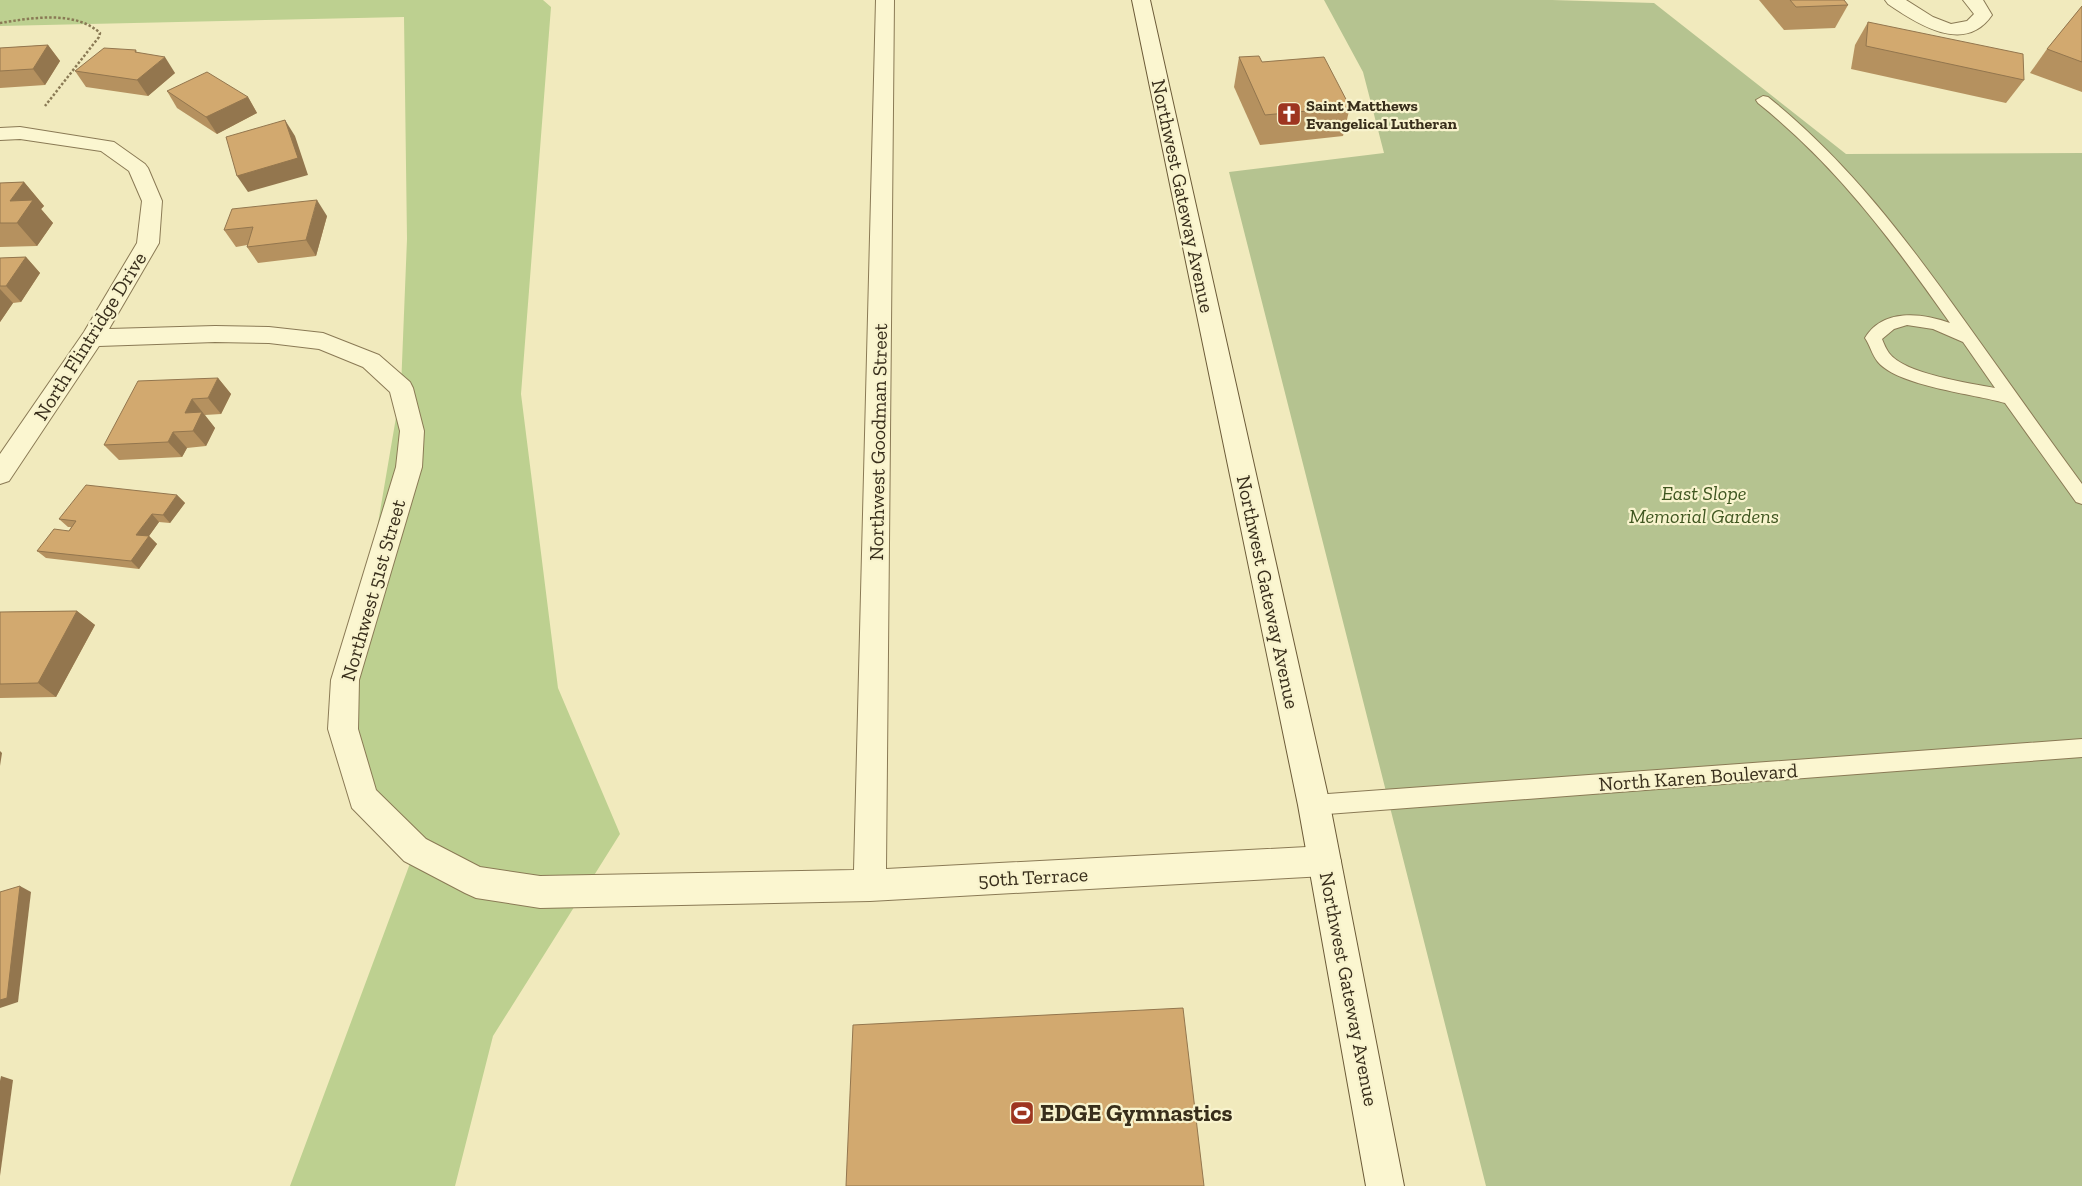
<svg xmlns="http://www.w3.org/2000/svg" width="2082" height="1186" viewBox="0 0 2082 1186" font-family="'Zilla Slab',serif">
<style>
.green{fill:#bdd090}
.cemetery{fill:#b5c390}
.lines{fill:none;stroke-linecap:round;stroke-linejoin:round}
.lane-casing{stroke:#8a7a55;stroke-width:2}
.street-casing{stroke:#8a7a55;stroke-width:2}
.secondary-casing{stroke:#6c5b38;stroke-width:2}
.path{stroke:#8a7a55;stroke-width:2.5;stroke-dasharray:2.5 2;stroke-linecap:butt}
.lane{fill:#fbf6d0;fill-rule:evenodd}
.street{fill:#fbf6d0;fill-rule:evenodd}
.secondary{fill:#fbf6d0;fill-rule:evenodd}
.wall{fill:#b5915f}
.shaded-wall{fill:#93764e}
.building{fill:#d2a96f;stroke:#93764e}
.labels{text-anchor:middle;stroke-width:4.5;stroke-linejoin:round;paint-order:stroke}
.far-poi-label{font-size:16px;font-weight:bold;fill:#382e1b;stroke:#f8f3cd;text-anchor:start}
.street-label{font-size:20px;fill:#382e1b;stroke:#f8f3cd}
.park-label{font-size:20px;font-style:italic;fill:#3f5620;stroke:#f8f3cd}
.near-poi-label{font-size:24px;font-weight:bold;fill:#382e1b;stroke:#f8f3cd;text-anchor:start}
</style>
<rect width="100%" height="100%" fill="#f1eabd"/>
<polygon class="green" points="0,0 543,0 551,7 521,394 558,688 620,834 493,1036 455,1186 290,1186 415,850 363,798 343,729 401,388 407,239 404,17 0,26"/>
<polygon class="cemetery" points="1324,0 1552,0 1654,3 1846,154 2082,153 2082,1186 1486,1186 1229,172 1384,153 1363,72"/>
<g class="lines">
<defs>
<g id="lane">
<path d="M1763,96L1768,97C1849,162 1907,240 1967,324C2005,377 2043,431 2082,484V504L2076,502L2005,403C1974,394 1898,386 1878,362C1872,355 1870,345 1865,338C1883,308 1922,313 1950,323C1893,242 1837,166 1758,103L1756,100ZM1907,325L1933,329L1963,342L1995,388C1970,383 1904,374 1889,353C1886,349 1884,344 1882,339L1894,329Z"/>
<polygon points="2082,739 2082,757 1314,815 1307,812 1303,805 1307,798 1314,795"/>
</g>
<g id="street">
<polygon points="876,0 894,0 886,869 1325,846 1336,850 1341,861 1336,872 1325,876 870,901 540,908 476,898 465,893 404,861 352,808 328,729 331,680 396,467 400,431 390,392 363,367 319,349 269,343 215,342 99,346 9,481 0,484 0,454 84,332 137,243 142,201 129,171 101,151 20,139 0,140 0,128 20,127 114,142 145,164 148,168 162,201 159,243 109,329 215,326 269,327 323,333 379,355 410,382 413,388 424,431 422,467 359,680 358,729 376,790 426,839 480,867 540,876 854,870"/>
<path d="M1885,0H1906L1933,17L1951,24L1967,21L1974,14L1963,0H1983L1992,15C1965,55 1917,24 1888,4Z"/>
</g>
<polygon id="secondary" points="1132,0 1150,0 1330,805 1404,1186 1366,1186 1298,805"/>
</defs>
<use href="#lane" class="lane-casing"/>
<use href="#street" class="street-casing"/>
<use href="#secondary" class="secondary-casing"/>
<path class="path" d="M0,23C31,18 75,10 100,33L99,37L45,106"/>
<use href="#lane" class="lane"/>
<use href="#street" class="street"/>
<use href="#secondary" class="secondary"/>
</g>
<g class="wall">
<polygon points="1759,0 1844,0 1848,5 1835,28 1784,30"/>
<polygon points="2082,6 2082,92 2030,73 2047,49"/>
<polygon points="1868,22 2024,80 2006,103 1851,69 1855,45"/>
<polygon points="48,45 60,61 45,85 0,88 0,48"/>
<polygon points="136,50 137,53 175,73 148,96 86,87 75,71"/>
<polygon points="1239,57 1262,62 1350,107 1343,136 1260,145 1234,87"/>
<polygon points="167,91 248,97 257,113 217,134 177,108"/>
<polygon points="24,182 44,206 41,209 53,223 37,246 0,247 0,183"/>
<polygon points="327,216 316,256 258,263 247,247 247,245 236,247 224,230"/>
<polygon points="26,257 40,273 21,302 13,303 0,322 0,258"/>
<polygon points="218,378 231,394 221,414 205,415 215,428 206,446 187,448 182,457 119,460 104,445"/>
<polygon points="177,495 185,503 170,523 159,522 149,536 157,544 139,569 46,558 37,551 69,531 71,527 68,527 59,519"/>
<polygon points="77,611 95,625 56,697 0,698 0,612"/>
</g>
<g class="shaded-wall">
<polygon points="48,45 60,61 45,85 33,69"/>
<polygon points="165,57 175,73 148,96 137,80"/>
<polygon points="248,97 257,113 217,134 206,117"/>
<polygon points="285,120 295,136 308,175 248,192 237,176"/>
<polygon points="24,182 44,206 41,209 53,223 37,246 17,223 10,201"/>
<polygon points="317,200 327,216 316,256 306,240"/>
<polygon points="26,257 40,273 21,302 6,286"/>
<polygon points="0,289 13,303 0,322"/>
<polygon points="218,378 231,394 221,414 208,398"/>
<polygon points="192,399 215,428 206,446 193,431 185,413"/>
<polygon points="173,432 187,448 182,457 168,442"/>
<polygon points="177,495 185,503 170,523 163,515"/>
<polygon points="152,514 159,522 149,536 157,544 139,569 131,561 136,535"/>
<polygon points="77,611 95,625 56,697 38,683"/>
<polygon points="0,751 2,753 0,766"/>
<polygon points="20,886 31,892 18,1002 0,1008 0,1000"/>
<polygon points="1,1076 13,1080 0,1176 0,1081"/>
</g>
<g class="building">
<polygon points="1790,0 1844,0 1848,5 1796,7"/>
<polygon points="2082,6 2082,62 2047,49"/>
<polygon points="1868,22 2023,54 2024,80 1866,46"/>
<polygon points="48,45 33,69 0,71 0,48"/>
<polygon points="104,48 136,50 135,52 165,57 137,80 75,71"/>
<polygon points="1259,56 1262,62 1324,57 1350,107 1265,115 1239,57"/>
<polygon points="207,72 248,97 206,117 167,91"/>
<polygon points="285,120 298,158 237,176 226,137"/>
<polygon points="24,182 10,201 33,200 17,223 0,223 0,183"/>
<polygon points="317,200 306,240 247,247 253,227 224,230 232,209"/>
<polygon points="26,257 6,286 0,286 0,258"/>
<polygon points="218,378 208,398 192,399 185,413 202,412 193,431 173,432 168,442 104,445 138,381"/>
<polygon points="86,485 177,495 163,515 152,514 136,535 149,536 131,561 37,551 54,529 69,531 76,521 59,519"/>
<polygon points="77,611 38,683 0,684 0,612"/>
<polygon points="20,886 7,998 0,1000 0,892"/>
<polygon points="1183,1008 1204,1186 846,1186 853,1025"/>
</g>
<defs>
<symbol id="church-square" viewBox="-11 -11 22 22"><rect x="-9" y="-9" width="18" height="18" rx="4" fill="#9e3520" stroke="#f8f3cd"/><path d="M-1.2-6h2.4v3.5h3.3v2.4h-3.3V6h-2.4V-.1h-3.3v-2.4h3.3Z" fill="#fff"/></symbol>
<symbol id="stadium-square" viewBox="-11 -11 22 22"><rect x="-9" y="-9" width="18" height="18" rx="4" fill="#9e3520" stroke="#f8f3cd"/><path d="M0-5a6.5 5 0 1 0 0 10a6.5 5 0 1 0 0-10ZM-3.5-1.8h7v3.6h-7Z" fill="#fff"/></symbol>
</defs>
<g fill-rule="evenodd">
<use href="#church-square" x="1275" y="100" width="28" height="28"/>
<use href="#stadium-square" x="1008" y="1099" width="28" height="28"/>
</g>
<g class="labels">
<g class="far-poi-label">
<text x="1306" y="111">Saint Matthews<tspan x="1306" dy="18">Evangelical Lutheran</tspan></text>
</g>
<g class="street-label">
<text transform="translate(1183 196) rotate(78)" y="7">Northwest Gateway Avenue</text>
<text transform="translate(90 336) rotate(-58)" y="7">North Flintridge Drive</text>
<text transform="translate(878 442) rotate(-89)" y="7">Northwest Goodman Street</text>
<text transform="translate(373 590) rotate(-74)" y="7">Northwest 51st Street</text>
<text transform="translate(1268 592) rotate(78)" y="7">Northwest Gateway Avenue</text>
<text transform="translate(1698 777) rotate(-4)" y="7">North Karen Boulevard</text>
<text transform="translate(1033 877) rotate(-3)" y="7">50th Terrace</text>
<text transform="translate(1349 989) rotate(79)" y="7">Northwest Gateway Avenue</text>
</g>
<g class="park-label">
<text x="1704" y="500">East Slope<tspan x="1704" dy="23">Memorial Gardens</tspan></text>
</g>
<g class="near-poi-label">
<text x="1040" y="1121">EDGE Gymnastics</text>
</g>
</g>
</svg>
